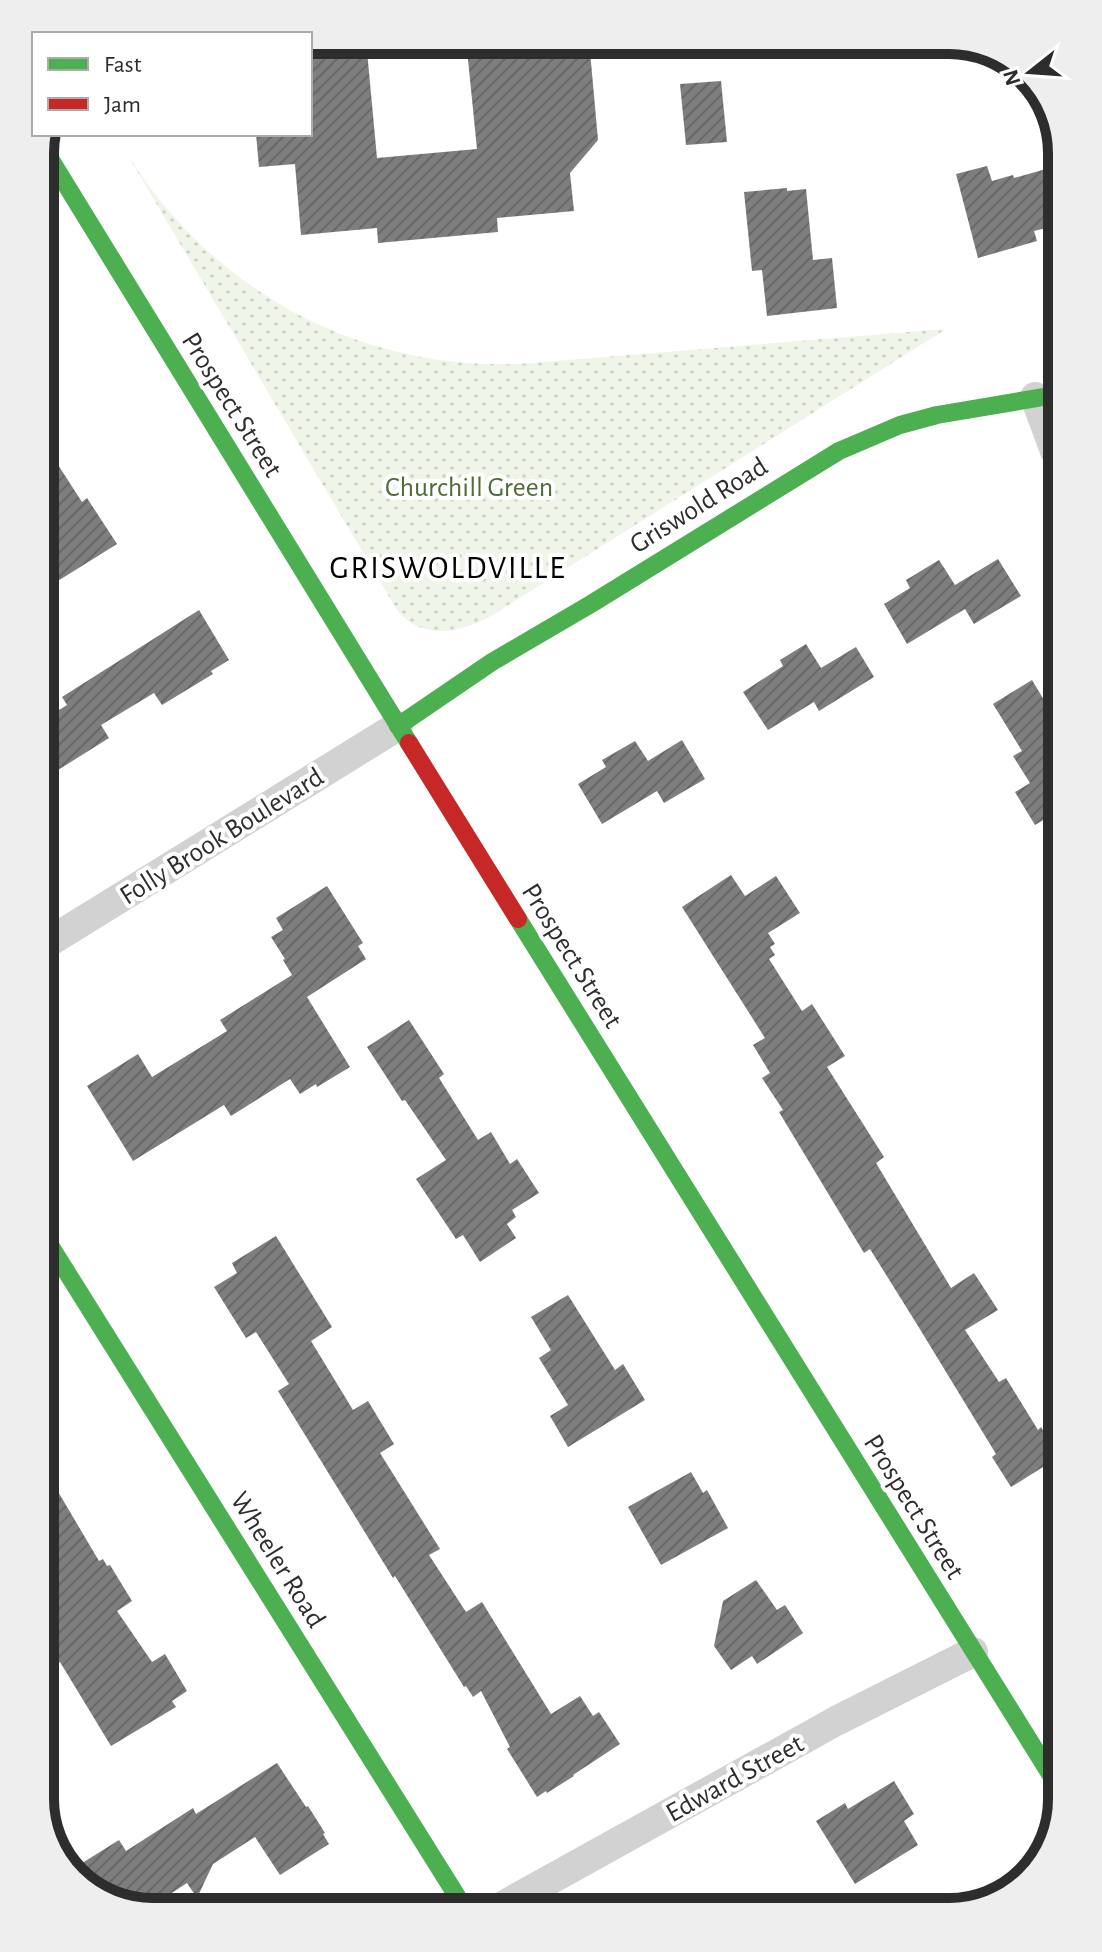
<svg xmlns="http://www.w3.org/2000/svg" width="1102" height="1952" viewBox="0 0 1102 1952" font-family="'Alegreya Sans',sans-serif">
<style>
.green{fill:url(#green-dots)}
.building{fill:url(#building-hatch)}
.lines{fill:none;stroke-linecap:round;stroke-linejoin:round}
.street{stroke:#d2d2d2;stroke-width:30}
.fast{stroke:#4caf50;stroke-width:18}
.jam{stroke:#c62828;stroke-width:18}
.labels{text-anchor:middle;stroke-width:8;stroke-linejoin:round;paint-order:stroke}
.street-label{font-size:28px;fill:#2d2d2d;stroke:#fff}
.park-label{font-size:28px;fill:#506c36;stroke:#fff}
.quarter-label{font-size:32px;letter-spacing:2px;fill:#000;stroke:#fff}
.rim{fill:none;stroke:#2d2d2d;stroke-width:10}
</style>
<defs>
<pattern id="green-dots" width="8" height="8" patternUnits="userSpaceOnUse" patternTransform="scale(2)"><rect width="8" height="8" fill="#f0f5ea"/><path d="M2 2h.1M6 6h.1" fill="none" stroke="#ced2c9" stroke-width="1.8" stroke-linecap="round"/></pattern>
<pattern id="building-hatch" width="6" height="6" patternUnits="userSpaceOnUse" patternTransform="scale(2)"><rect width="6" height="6" fill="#7e7e7e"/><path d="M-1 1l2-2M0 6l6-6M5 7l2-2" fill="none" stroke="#686868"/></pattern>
</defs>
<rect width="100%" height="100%" fill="#fff"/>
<path class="green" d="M127,154C213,291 357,370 519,364L946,329L491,616C460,633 422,641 397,610Z"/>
<g class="building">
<polygon points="310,40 366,40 377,158 477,149 466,40 589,40 598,140 570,173 574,211 497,218 498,232 378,243 377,228 301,235 295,164 259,167 256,134 310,134"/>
<polygon points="721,81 727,142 686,145 680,84"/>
<polygon points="987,166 992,181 1013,175 1014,178 1053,167 1054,226 1034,231 1037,241 978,258 956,174"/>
<polygon points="787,188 787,191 806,189 813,260 832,258 837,308 767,316 762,270 752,271 744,192"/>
<polygon points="42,440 82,502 87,498 117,544 53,584 42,566"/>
<polygon points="998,559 1021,596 974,624 965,609 907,644 884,604 910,588 906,580 939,560 955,585"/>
<polygon points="199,610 229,660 211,671 213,674 162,705 154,693 101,725 109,738 58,770 43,746 43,720 67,705 62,697"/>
<polygon points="806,644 821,668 856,647 874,677 819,711 814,702 768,730 743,692 783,666 780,660"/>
<polygon points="1032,680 1056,720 1057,828 1050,816 1035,825 1015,792 1030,783 1013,756 1022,751 993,704"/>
<polygon points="682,740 705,779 664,803 657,791 602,824 578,784 606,767 602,760 635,741 648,761"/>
<polygon points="731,875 745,896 776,876 800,913 768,933 775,944 770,947 775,955 769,959 802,1011 812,1004 845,1056 827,1067 884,1157 876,1163 951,1288 974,1273 998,1310 965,1330 999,1382 1006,1378 1038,1430 1041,1427 1059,1457 1011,1487 992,1457 996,1454 918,1326 870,1249 864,1253 779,1112 783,1110 762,1078 770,1073 753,1045 765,1038 682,907"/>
<polygon points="327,886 363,943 358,946 366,959 307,997 350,1067 317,1087 316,1084 300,1094 290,1079 231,1116 224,1105 133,1161 87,1086 138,1054 152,1077 227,1031 220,1020 292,975 283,960 285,959 271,937 283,930 276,918"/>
<polygon points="409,1020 444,1074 439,1078 478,1140 491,1132 510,1164 517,1159 539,1193 512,1210 516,1217 507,1224 516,1238 480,1262 463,1235 456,1239 416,1179 446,1160 405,1100 402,1101 367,1047"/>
<polygon points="276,1236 332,1327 311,1341 353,1410 368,1401 394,1444 380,1453 440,1549 429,1555 466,1612 482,1602 551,1714 580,1696 593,1716 599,1712 620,1744 573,1775 574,1776 547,1793 546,1791 537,1797 507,1749 510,1747 481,1691 473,1697 466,1686 464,1687 395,1576 393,1578 278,1391 289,1384 256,1332 246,1338 214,1287 237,1273 232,1263"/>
<polygon points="568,1295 615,1370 623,1364 645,1400 568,1447 550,1416 568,1405 539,1358 551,1350 531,1317"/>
<polygon points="691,1472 703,1493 707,1490 728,1528 661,1565 628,1507"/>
<polygon points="47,1473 99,1561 103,1559 107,1566 110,1565 132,1601 117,1611 152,1662 165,1654 187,1691 172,1701 176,1707 111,1746 60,1662 48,1669"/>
<polygon points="756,1580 777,1610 785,1605 803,1633 757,1664 752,1656 731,1670 714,1646 723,1601"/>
<polygon points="277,1763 306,1807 308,1806 325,1833 323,1834 329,1844 280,1875 255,1837 213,1864 197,1898 187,1883 144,1911 90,1893 71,1870 119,1840 126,1851 193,1808 196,1814"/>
<polygon points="894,1781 914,1814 904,1821 918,1845 855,1884 816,1821 845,1803 848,1809"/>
</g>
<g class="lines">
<g class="street">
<polyline points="1035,397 1055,451"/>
<polyline points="44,945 398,726"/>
<polyline points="499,1908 836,1721 973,1652"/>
</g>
<g class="fast">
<polyline points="41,144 409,743"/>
<polyline points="398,726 492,662 591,604 839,451 900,425 937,415 1055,395"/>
<polyline points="518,919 1062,1793"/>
<polyline points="46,1239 465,1909"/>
</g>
<polyline class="jam" points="409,743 518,919"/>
</g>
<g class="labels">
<g class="street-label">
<text transform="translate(233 404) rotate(58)" y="10">Prospect Street</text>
<text transform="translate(698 504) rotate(-32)" y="10">Griswold Road</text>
<text transform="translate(221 835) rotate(-32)" y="10">Folly Brook Boulevard</text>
<text transform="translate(573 955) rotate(58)" y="10">Prospect Street</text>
<text transform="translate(915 1506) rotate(58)" y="10">Prospect Street</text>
<text transform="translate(279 1559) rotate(58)" y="10">Wheeler Road</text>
<text transform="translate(734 1777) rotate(-29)" y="10">Edward Street</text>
</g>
<g class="park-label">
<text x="469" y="496">Churchill Green</text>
</g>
<g class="quarter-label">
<text x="448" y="578">GRISWOLDVILLE</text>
</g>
</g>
<path d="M0 0H1102V1952H0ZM153 54H949A99 99 0 0 1 1048 153V1799A99 99 0 0 1 949 1898H153A99 99 0 0 1 54 1799V153A99 99 0 0 1 153 54Z" fill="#eee" fill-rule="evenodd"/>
<path class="rim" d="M153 54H949A99 99 0 0 1 1048 153V1799A99 99 0 0 1 949 1898H153A99 99 0 0 1 54 1799V153A99 99 0 0 1 153 54Z"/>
<rect x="32" y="32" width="280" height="104" fill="#ffffff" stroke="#ababab" stroke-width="2"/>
<rect x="48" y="58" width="40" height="12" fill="#4caf50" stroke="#ababab" stroke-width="2"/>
<text x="104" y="72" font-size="24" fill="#2d2d2d">Fast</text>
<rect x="48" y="98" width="40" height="12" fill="#c62828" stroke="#ababab" stroke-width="2"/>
<text x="104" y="112" font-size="24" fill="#2d2d2d">Jam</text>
<g transform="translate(1030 72) rotate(253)" stroke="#ffffff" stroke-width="6" paint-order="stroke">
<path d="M0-6L14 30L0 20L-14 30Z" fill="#2d2d2d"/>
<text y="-12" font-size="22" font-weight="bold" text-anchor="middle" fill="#2d2d2d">N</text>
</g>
</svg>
